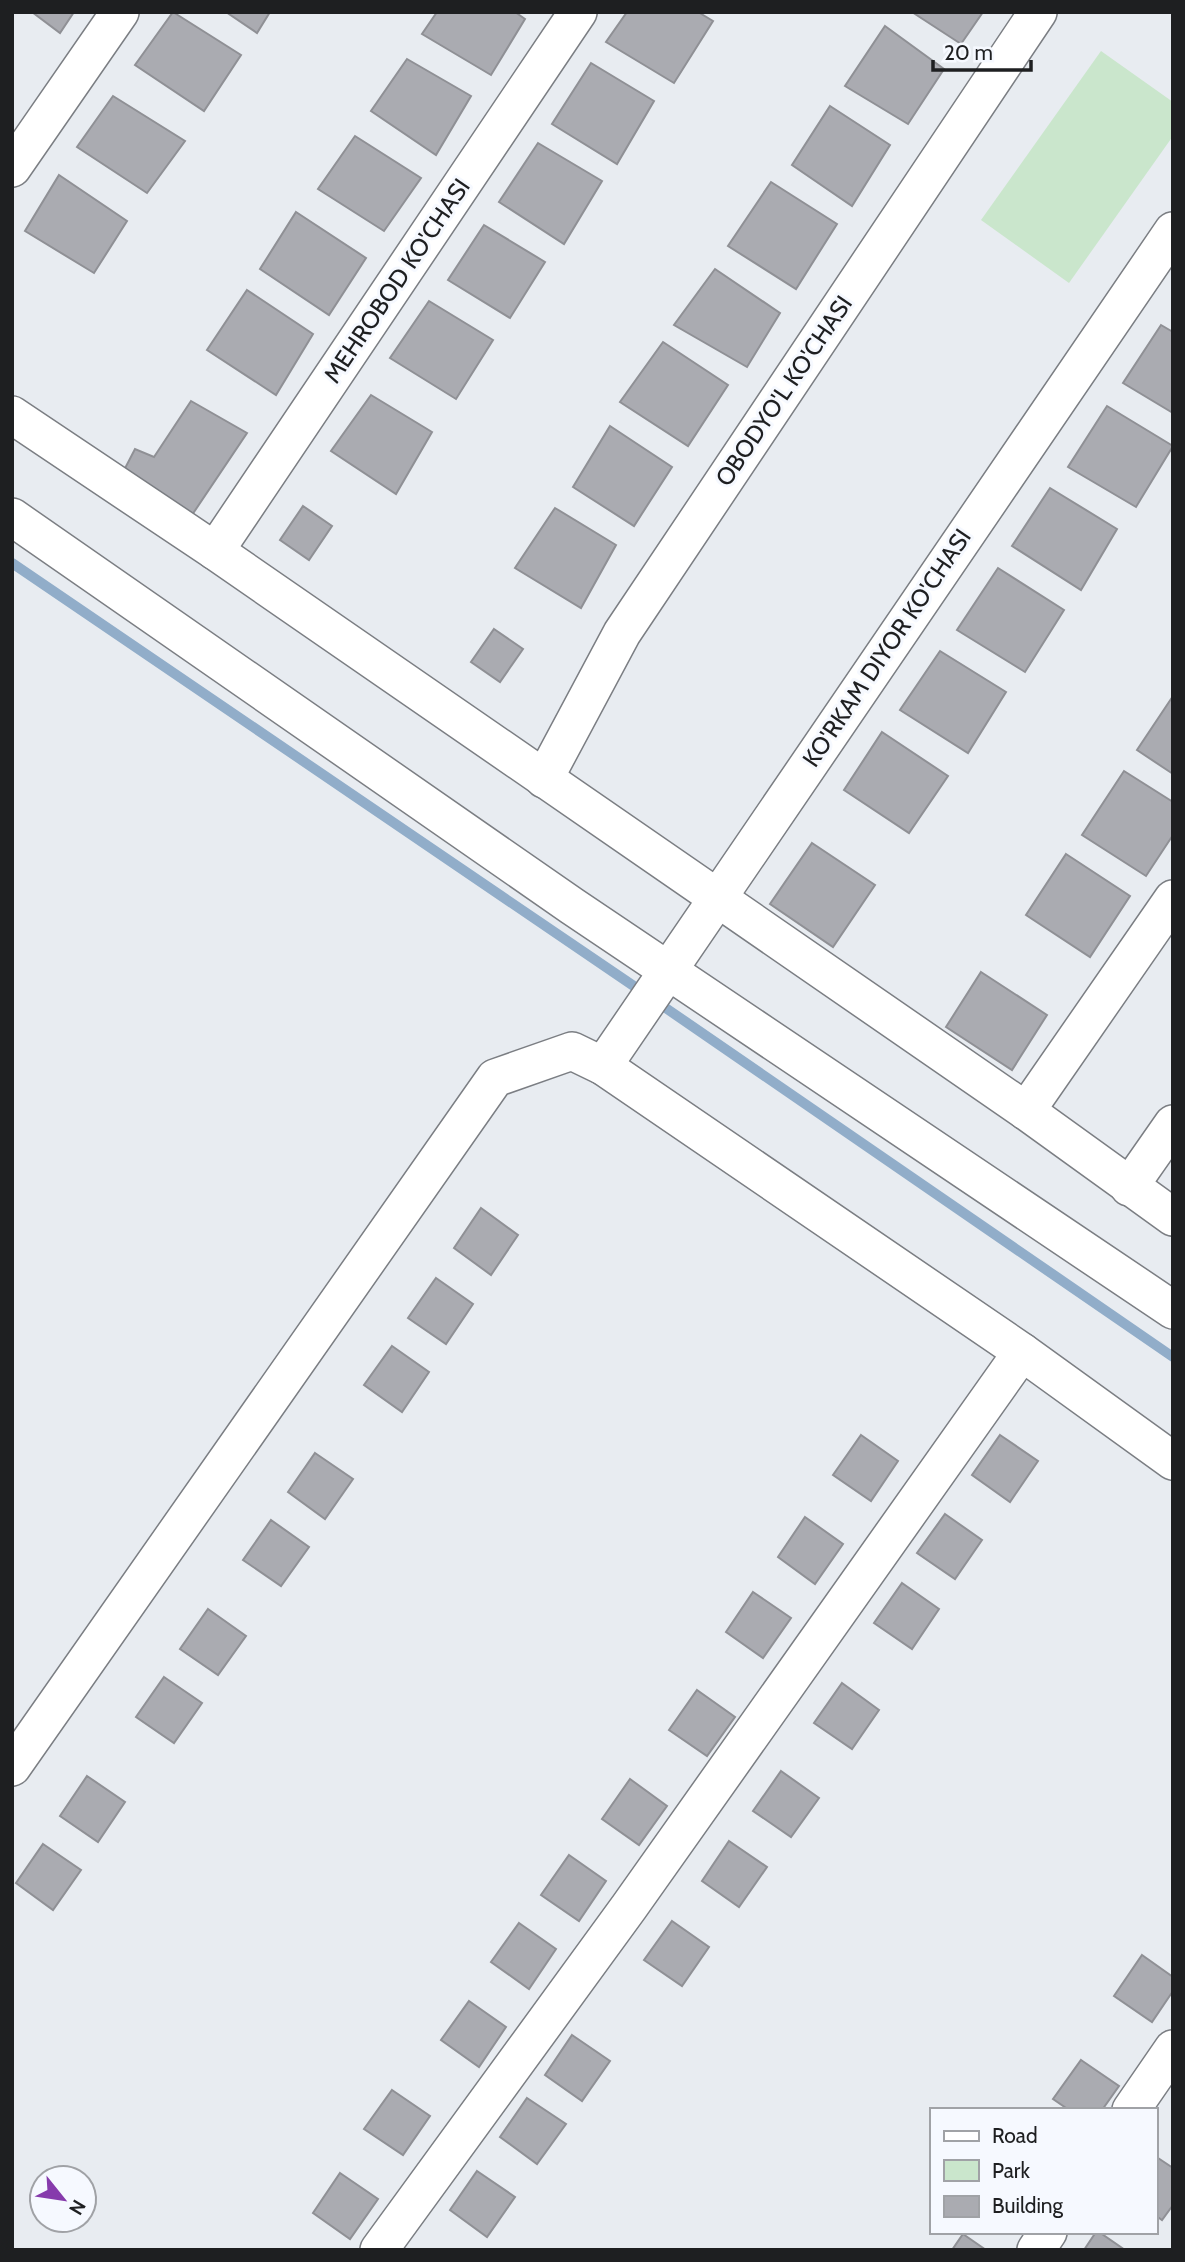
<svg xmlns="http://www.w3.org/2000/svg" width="1185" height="2262" viewBox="0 0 1185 2262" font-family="Cabin,sans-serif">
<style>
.green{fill:#cae6cc}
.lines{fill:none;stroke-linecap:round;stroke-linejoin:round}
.stream{stroke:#91adc9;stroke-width:10}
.building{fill:#aaabb1;stroke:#8f9095;stroke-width:2}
.minor-casing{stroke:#7b7e83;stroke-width:40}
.minor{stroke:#fff;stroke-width:37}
.labels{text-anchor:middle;stroke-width:6;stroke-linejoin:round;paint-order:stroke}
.street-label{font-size:24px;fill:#1e1f21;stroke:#f6f9ff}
</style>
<rect width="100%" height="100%" fill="#e8ecf1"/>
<polygon class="green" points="1101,51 1173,102 1173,136 1069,283 981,220"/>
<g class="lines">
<g class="stream">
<polyline points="12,563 644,993"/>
<polyline points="657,1002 1173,1357"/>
</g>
</g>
<g class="building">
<polygon points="32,12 74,12 60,33"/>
<polygon points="173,12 241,55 204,111 135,65"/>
<polygon points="226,12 270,12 257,33"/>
<polygon points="437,12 515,12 525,19 491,75 422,34"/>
<polygon points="627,12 698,12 713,21 674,83 606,42"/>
<polygon points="912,12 983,12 961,44"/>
<polygon points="885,26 944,69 908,124 845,86"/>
<polygon points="407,59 471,96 436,155 371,111"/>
<polygon points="591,63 654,101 617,164 552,124"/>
<polygon points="113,96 185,141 147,193 77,147"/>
<polygon points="830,106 890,145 852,206 792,165"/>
<polygon points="355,136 421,178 384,231 318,189"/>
<polygon points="538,143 602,181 564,244 499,202"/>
<polygon points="59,175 127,221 94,273 25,231"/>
<polygon points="771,182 837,224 796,289 728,246"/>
<polygon points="296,212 366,258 329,315 260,269"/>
<polygon points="484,225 545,262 510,318 448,280"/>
<polygon points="715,269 780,313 747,367 674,325"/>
<polygon points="247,290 313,334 276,395 207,350"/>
<polygon points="429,301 493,340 456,399 390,358"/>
<polygon points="1161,325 1173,332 1173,413 1123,383"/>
<polygon points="663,342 728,385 688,446 620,402"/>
<polygon points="371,395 432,432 396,494 331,451"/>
<polygon points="191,401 247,433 192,515 122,474 135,449 154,457"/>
<polygon points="1107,406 1173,446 1136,507 1068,467"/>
<polygon points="610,426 672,467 634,526 573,487"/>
<polygon points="1050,488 1117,529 1081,590 1012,546"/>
<polygon points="303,506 332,526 309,560 280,540"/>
<polygon points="555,508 616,545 581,608 515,568"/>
<polygon points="998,568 1064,610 1025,672 957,630"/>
<polygon points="494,629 523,649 500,682 471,662"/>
<polygon points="940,651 1006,692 968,753 900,710"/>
<polygon points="1173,696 1173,774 1137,750"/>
<polygon points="882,732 948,776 909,833 844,790"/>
<polygon points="1124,771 1173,802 1173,835 1146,876 1082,835"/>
<polygon points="812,843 875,885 833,947 770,904"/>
<polygon points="1066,854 1130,896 1090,957 1026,915"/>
<polygon points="981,972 1047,1015 1012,1070 946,1027"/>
<polygon points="481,1208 518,1235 491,1275 454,1248"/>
<polygon points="436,1278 473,1304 446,1344 408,1318"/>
<polygon points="392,1346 429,1372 402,1412 364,1385"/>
<polygon points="861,1435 898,1461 871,1501 833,1475"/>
<polygon points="1000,1435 1038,1461 1010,1502 972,1475"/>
<polygon points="315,1453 353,1479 325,1519 288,1492"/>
<polygon points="945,1514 982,1540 955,1579 917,1553"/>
<polygon points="805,1517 843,1544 815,1584 778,1557"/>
<polygon points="271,1520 309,1547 281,1586 243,1560"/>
<polygon points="902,1583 939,1609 912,1649 874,1623"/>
<polygon points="753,1592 791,1618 763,1658 726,1632"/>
<polygon points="208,1609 246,1636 218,1675 180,1649"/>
<polygon points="164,1677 202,1703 174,1743 136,1717"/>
<polygon points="842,1683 879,1710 852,1749 814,1723"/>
<polygon points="697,1690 735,1717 707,1756 669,1730"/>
<polygon points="781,1771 819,1798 791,1837 753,1811"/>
<polygon points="87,1776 125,1802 98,1842 60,1816"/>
<polygon points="630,1779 667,1806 639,1845 602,1819"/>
<polygon points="729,1841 767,1867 739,1907 702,1881"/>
<polygon points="43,1844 81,1870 53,1910 16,1883"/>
<polygon points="569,1855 606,1881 579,1921 541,1895"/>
<polygon points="672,1921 709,1947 682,1986 644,1960"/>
<polygon points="519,1923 556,1949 529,1989 491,1962"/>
<polygon points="1142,1955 1173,1977 1173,1991 1152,2022 1114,1996"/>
<polygon points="469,2001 506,2027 479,2067 441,2040"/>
<polygon points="572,2035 610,2061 582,2101 545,2075"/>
<polygon points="1081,2060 1119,2086 1102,2110 1069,2110 1053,2099"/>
<polygon points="392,2090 430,2116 403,2155 364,2129"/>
<polygon points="527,2098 566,2124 537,2164 500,2137"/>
<polygon points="1155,2156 1173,2168 1173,2205 1162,2220 1155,2215"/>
<polygon points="477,2171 515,2197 487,2237 450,2210"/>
<polygon points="340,2173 378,2199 350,2239 313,2213"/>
<polygon points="1096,2232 1099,2232 1125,2250 1084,2250"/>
<polygon points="963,2234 986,2250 952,2250"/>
</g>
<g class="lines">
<defs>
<g id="minor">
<polyline points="12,168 120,12"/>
<polyline points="12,415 215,551 1026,1111 1173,1217"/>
<polyline points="12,517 572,906 1173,1310"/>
<polyline points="215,551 578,12"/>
<polyline points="544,779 622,633 1038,12"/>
<polyline points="603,1066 1173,231"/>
<polyline points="1026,1111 1173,899"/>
<polyline points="1129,1187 1173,1124"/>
<polyline points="12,1767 495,1078 572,1051 603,1066 1022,1352 1173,1461"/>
<polyline points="1131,2110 1173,2049"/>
<polyline points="379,2250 629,1907 1022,1352"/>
<polyline points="1036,2250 1048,2232"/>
</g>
</defs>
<use href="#minor" class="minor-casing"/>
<use href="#minor" class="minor"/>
</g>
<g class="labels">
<g class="street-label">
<text transform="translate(397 281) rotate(-56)" y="8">MEHROBOD KO'CHASI</text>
<text transform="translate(784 391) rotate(-56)" y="8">OBODYO'L KO'CHASI</text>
<text transform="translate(887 648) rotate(-56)" y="8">KO'RKAM DIYOR KO'CHASI</text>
</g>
</g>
<rect width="1185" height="2262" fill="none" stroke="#1e1f21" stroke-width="28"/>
<rect x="930" y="2108" width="228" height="126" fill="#f6f9ff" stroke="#a0a2a6" stroke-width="2"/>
<rect x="944" y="2131" width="35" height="10" fill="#ffffff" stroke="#a0a2a6" stroke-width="2"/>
<text x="992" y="2143" font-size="21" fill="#1e1f21">Road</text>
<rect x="944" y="2160" width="35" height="21" fill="#cae6cc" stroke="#a0a2a6" stroke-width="2"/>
<text x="992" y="2178" font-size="21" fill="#1e1f21">Park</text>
<rect x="944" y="2196" width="35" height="21" fill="#aaabb1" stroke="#a0a2a6" stroke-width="2"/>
<text x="992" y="2213" font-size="21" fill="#1e1f21">Building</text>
<g transform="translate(63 2199) rotate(120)"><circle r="33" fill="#f6f9ff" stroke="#a0a2a6" stroke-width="2"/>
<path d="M0-5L12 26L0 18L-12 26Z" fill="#863bac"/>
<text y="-10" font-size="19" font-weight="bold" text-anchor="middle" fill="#1e1f21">N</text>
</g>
<path d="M933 60v10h98v-10" fill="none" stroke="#1e1f21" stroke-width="3.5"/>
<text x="944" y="60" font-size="21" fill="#1e1f21" stroke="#f6f9ff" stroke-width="5" paint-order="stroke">20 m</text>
</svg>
